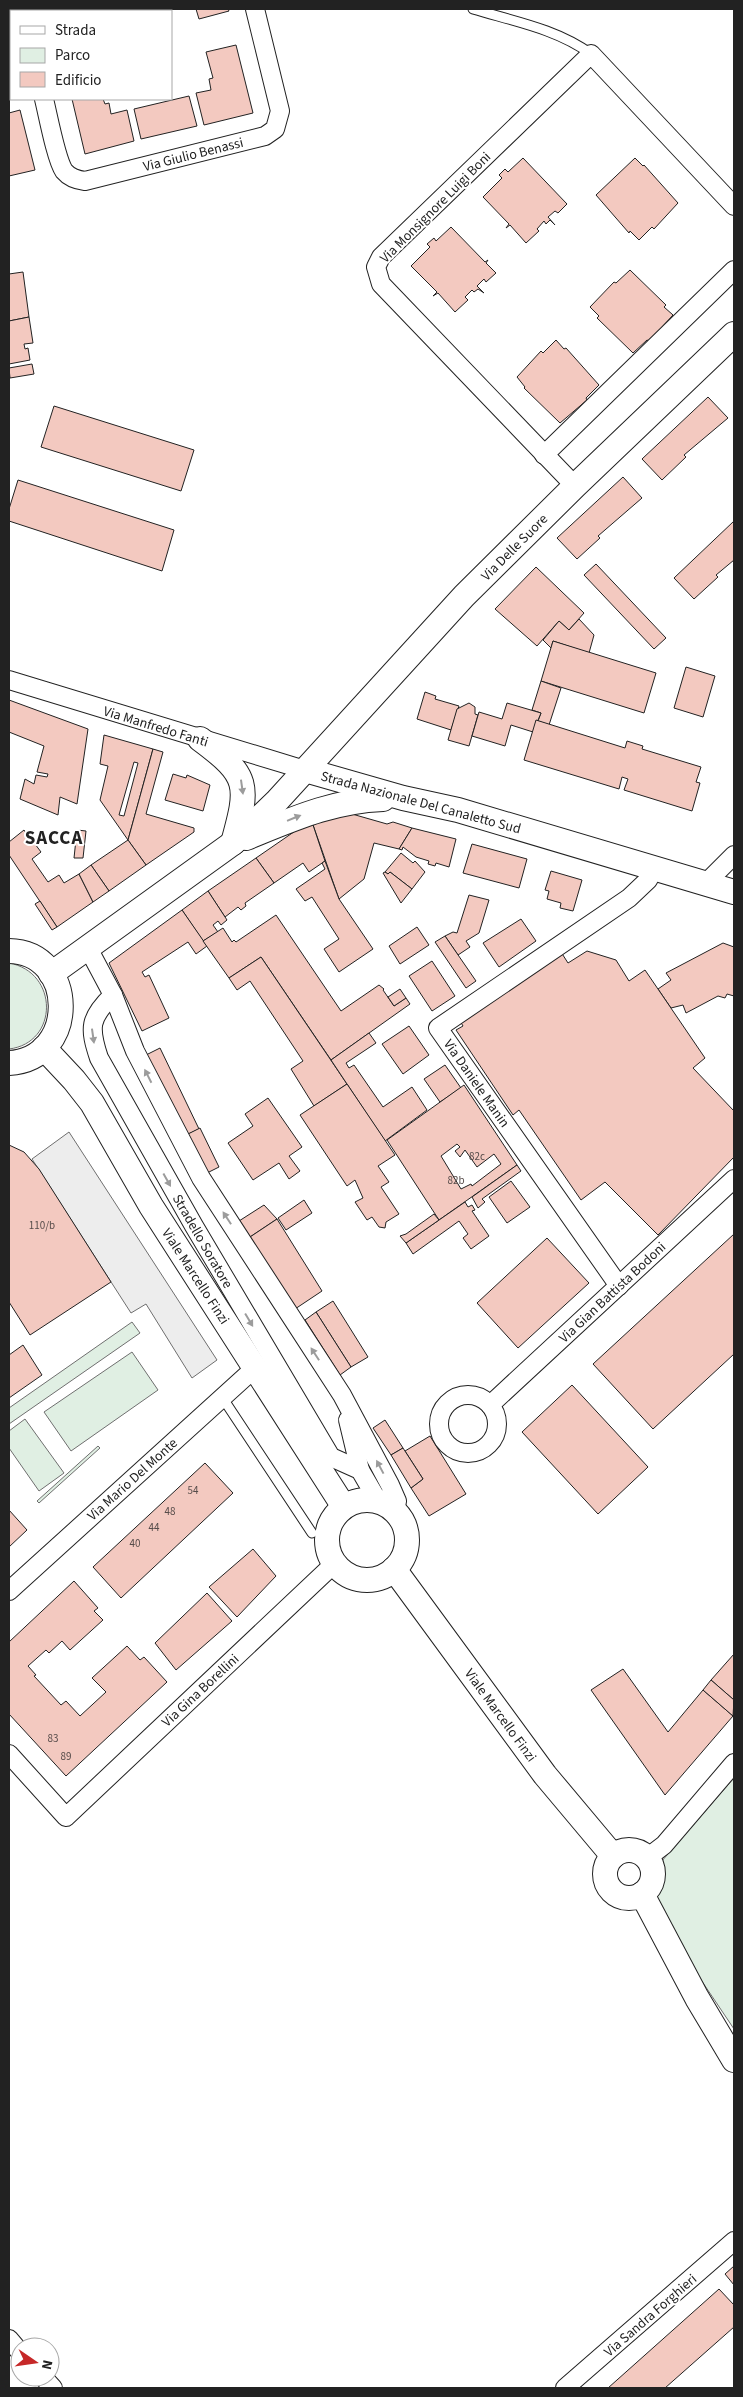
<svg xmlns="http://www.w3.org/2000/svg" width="743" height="2397" viewBox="0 0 743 2397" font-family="'Source Sans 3',sans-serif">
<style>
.green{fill:#e0efe3;stroke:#6f6f6f}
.parking{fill:#ededed;stroke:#6f6f6f}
.building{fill:#f3c9c0;stroke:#222;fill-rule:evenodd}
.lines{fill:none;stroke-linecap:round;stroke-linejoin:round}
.lane-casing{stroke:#222;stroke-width:11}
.street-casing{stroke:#222;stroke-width:20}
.secondary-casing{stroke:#222;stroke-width:26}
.lane{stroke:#fff;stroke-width:9}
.street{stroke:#fff;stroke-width:18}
.secondary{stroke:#fff;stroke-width:24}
.oneway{fill:#9c9c9c}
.labels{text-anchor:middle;stroke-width:4;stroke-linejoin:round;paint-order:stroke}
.number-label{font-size:11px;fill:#564c4a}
.street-label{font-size:14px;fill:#222;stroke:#fff}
.district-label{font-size:19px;font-weight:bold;letter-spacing:1px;fill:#222;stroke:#fff}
</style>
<rect width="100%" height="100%" fill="#fff"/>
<g class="green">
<path d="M9,963C59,972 59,1043 9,1049Z"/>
<polygon points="132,1322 140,1333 9,1424 9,1408"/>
<polygon points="132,1352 158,1390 71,1451 44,1412"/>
<polygon points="25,1419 64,1473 39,1491 9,1448 9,1431"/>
<polygon points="98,1446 100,1448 39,1503 37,1501"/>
<polygon points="734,1778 734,2029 648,1901 661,1862"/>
</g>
<polygon class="parking" points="69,1132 217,1360 192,1378 146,1304 131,1313 32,1159"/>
<g class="building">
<rect x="50" y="9" width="37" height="2"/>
<polygon points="196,9 228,9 229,11 199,19"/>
<polygon points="236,45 253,113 204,125 196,93 211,90 209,79 213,78 206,52"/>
<polygon points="189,96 197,126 141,139 134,109"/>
<polygon points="72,99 103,99 105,104 109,103 111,114 127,110 134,141 85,154"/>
<polygon points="20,110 35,170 9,176 9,113"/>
<polygon points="523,158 567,204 558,213 555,211 548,217 555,225 550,220 546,224 544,221 537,229 539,231 526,243 510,225 506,228 509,224 483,197 502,178 499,175 505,169 508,172"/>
<polygon points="635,158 643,166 644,165 678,203 654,229 652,227 639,240 630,231 629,233 596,195"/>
<polygon points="451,227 485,262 488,260 486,263 496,273 486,282 484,279 477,286 484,293 478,289 474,292 472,290 465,297 468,300 455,312 438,293 433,296 437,292 411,266 430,247 427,244 434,238 436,241"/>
<polygon points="630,270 666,305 664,307 673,315 649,341 647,340 633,353 597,318 599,316 590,307 614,282 616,283"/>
<polygon points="23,272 29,317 9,321 9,274"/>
<polygon points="29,317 33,343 24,344 25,349 28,348 30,360 9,364 9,321"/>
<polygon points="556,340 564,349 566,348 599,385 586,398 587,400 560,423 524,388 525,387 517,377 541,351 543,353"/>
<polygon points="32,364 34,374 10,378 9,368"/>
<polygon points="708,397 728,418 684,455 686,457 662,480 642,459"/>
<polygon points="54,406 194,450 181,491 41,447"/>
<polygon points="623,477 642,498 598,536 600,538 577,559 557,538"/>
<polygon points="18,480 174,530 162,571 9,521 9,509"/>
<polygon points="734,521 734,560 716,575 718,577 694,599 674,578"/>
<polygon points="596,564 666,638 654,649 584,575"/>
<polygon points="536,567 584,613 569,630 559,621 537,646 495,609"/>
<polygon points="579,619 594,635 589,653 553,641 551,648 543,640 559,621 569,630"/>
<polygon points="553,641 656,673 644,713 541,681"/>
<polygon points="686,667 715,676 703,717 674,708"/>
<polygon points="541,681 561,688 549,725 538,721 541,713 532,710"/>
<polygon points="425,692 436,696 435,699 459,706 451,730 417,719"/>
<polygon points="9,700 88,729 77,804 60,797 58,815 20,799 25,779 34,784 36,775 47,777 48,774 37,772 44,746 9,732"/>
<polygon points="469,703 475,707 475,714 478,715 469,746 448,740 457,709"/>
<polygon points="507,703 541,713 533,732 511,725 505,746 472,736 479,712 502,719"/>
<polygon points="536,720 625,748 627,741 643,746 642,749 701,767 696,782 700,783 692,811 624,790 628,779 622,777 619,789 524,760"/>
<path d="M104,735L153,749L128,840L100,800L108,766L100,764ZM134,762L138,763L124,816L119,815Z"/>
<polygon points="153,749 163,752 146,814 194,828 194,832 146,865 128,840"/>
<polygon points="173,774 186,778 187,775 210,785 203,811 165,800"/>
<polygon points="352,814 387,824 393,822 412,828 399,849 374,843 364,879 339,899 312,822"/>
<polygon points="312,822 325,861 309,872 303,863 274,883 256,858 301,827"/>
<polygon points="412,828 456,839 449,867 436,863 435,866 428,864 429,861 416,857 403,847 402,850 399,849"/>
<polygon points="24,830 28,836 31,833 38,842 35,844 41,852 32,859 48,882 59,875 64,883 79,874 93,902 57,927 9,855 9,842"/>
<polygon points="77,830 86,831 83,858 74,858"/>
<polygon points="128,840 146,865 109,891 91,865"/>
<polygon points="472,844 527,859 519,888 463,873"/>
<polygon points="401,853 413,863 415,861 425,872 412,889 390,872 388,874 385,872"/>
<polygon points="256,858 274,883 245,903 246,906 241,910 238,907 225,917 208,891"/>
<polygon points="325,861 339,899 373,949 339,972 324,949 339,939 312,897 305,901 296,889 325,869 322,863"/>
<polygon points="91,865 109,891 93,902 79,874"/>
<polygon points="551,871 582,880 573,911 560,908 561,903 547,899 549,891 545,890"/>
<polygon points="385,872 388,874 390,872 412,889 401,903 383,873"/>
<polygon points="208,891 227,920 221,925 218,921 213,925 218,932 203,941 182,910"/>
<polygon points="469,895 489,900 479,933 466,941 470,947 458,955 445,936 453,932 457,933"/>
<polygon points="40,901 57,927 52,930 35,904"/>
<polygon points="182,910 207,946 196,954 188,942 142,972 145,977 149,975 169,1018 142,1031 109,963"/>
<polygon points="276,915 341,1011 379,985 384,989 383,990 394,1006 406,998 410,1004 331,1060 261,957 229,978 203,941 223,928 232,942 234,940 236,942"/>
<polygon points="521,919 536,941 499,967 483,943"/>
<polygon points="417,927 429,945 400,964 389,946"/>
<polygon points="445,936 476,981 466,988 435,942"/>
<polygon points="723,943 734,947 734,996 727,994 725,998 718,996 686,1013 683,1005 671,1008 658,989 671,980 666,973"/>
<polygon points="587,951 616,960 629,981 645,970 705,1058 693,1068 734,1111 734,1157 658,1235 605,1182 581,1200 519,1110 513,1115 456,1030 463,1026 460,1021 561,952 568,963"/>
<polygon points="261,957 347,1084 314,1106 291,1069 303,1061 250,981 237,990 229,978"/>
<polygon points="432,961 455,996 432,1011 409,976"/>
<polygon points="400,989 406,998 394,1006 388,997"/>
<polygon points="409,1026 429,1055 403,1074 382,1044"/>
<polygon points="369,1033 376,1043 346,1063 349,1068 354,1065 383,1107 412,1087 427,1110 385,1141 331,1060"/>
<polygon points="160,1048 199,1129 184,1136 146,1055"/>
<polygon points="445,1065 461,1088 440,1102 424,1079"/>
<polygon points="347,1084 395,1155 378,1166 389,1182 381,1187 399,1214 386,1222 385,1228 379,1227 372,1217 367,1220 355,1202 363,1198 355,1180 347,1186 300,1115"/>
<path d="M464,1085L517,1165L439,1220L387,1140ZM457,1144L460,1147L455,1151L460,1157L465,1150L477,1167L494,1154L501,1164L472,1186L471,1184L461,1189L441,1156Z"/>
<polygon points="268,1098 302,1147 289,1156 300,1171 289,1179 279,1163 253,1180 228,1143 253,1126 245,1114"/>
<polygon points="200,1128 219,1167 203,1175 184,1136"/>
<polygon points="9,1145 24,1152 39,1169 111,1282 30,1335 9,1302"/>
<polygon points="517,1165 521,1171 482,1199 485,1202 478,1208 472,1197"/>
<polygon points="511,1181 530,1207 507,1223 489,1197"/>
<polygon points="304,1200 312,1213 286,1230 278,1218"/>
<polygon points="465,1202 468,1207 472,1205 475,1210 472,1211 489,1236 471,1249 463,1238 468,1234 459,1221 413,1254 406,1243"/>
<polygon points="264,1205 277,1219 250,1237 239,1221"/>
<polygon points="434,1214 439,1220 406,1243 400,1236 406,1234"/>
<polygon points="277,1219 322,1291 295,1309 250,1237"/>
<polygon points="734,1234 734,1354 653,1429 593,1364"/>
<polygon points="547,1238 589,1283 518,1348 477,1303"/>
<polygon points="333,1301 368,1357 351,1367 316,1312"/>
<polygon points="316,1312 351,1367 340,1375 305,1320"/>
<polygon points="23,1345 42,1375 9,1398 9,1355"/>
<polygon points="572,1385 648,1467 598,1514 522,1432"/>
<polygon points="385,1420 403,1448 391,1455 373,1428"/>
<polygon points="430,1436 466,1494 429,1516 411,1488 423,1479 405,1451"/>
<polygon points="403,1448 423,1479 411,1488 391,1455"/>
<polygon points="205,1463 233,1493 121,1598 93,1567"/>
<polygon points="9,1510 27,1530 9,1547"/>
<polygon points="253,1549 276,1576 237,1617 209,1587"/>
<polygon points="74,1581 98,1608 94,1611 103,1620 70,1650 62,1641 49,1653 46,1650 28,1666 36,1675 34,1676 61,1705 66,1701 80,1716 106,1692 92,1678 127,1646 140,1660 144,1657 167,1682 66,1776 9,1714 9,1642"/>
<polygon points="207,1593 232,1621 176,1670 155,1643"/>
<polygon points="734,1654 734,1700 711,1680"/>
<polygon points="623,1669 668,1732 703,1690 733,1716 665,1795 591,1690"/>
<polygon points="711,1680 734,1700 733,1716 703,1690"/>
<polygon points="734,2266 734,2285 725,2274"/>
<polygon points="719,2289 734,2305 734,2327 665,2388 608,2388"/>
</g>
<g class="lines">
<defs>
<g id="lane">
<path d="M473,9C513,21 557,29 591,54"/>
<polyline points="222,1397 312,1533"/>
</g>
<g id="street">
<polyline points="22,9 22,11"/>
<polyline points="9,83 11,82"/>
<path d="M44,99C48,115 56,159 64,171C69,177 77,180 85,181L265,136L275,129L280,111L255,9"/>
<polyline points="544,455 734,270"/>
<polyline points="575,486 381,284 376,267 381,257 591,54 734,206"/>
<polyline points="9,680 305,770"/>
<polyline points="705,884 734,855"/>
<polyline points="88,948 113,995 135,1051 201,1178 342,1395 390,1485 397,1501 395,1511"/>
<path d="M113,995C89,1018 89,1028 99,1058L194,1226L331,1457L360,1470L378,1501"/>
<polyline points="619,1286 438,1028 629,898 648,880 655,868"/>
<circle cx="468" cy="1424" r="29"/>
<polyline points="490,1405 734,1179"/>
<polyline points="348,1420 360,1470"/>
<polyline points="9,1591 255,1368"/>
<polyline points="9,1754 66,1817 335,1563"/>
<polyline points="647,1858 664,1845 734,1763"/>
<polyline points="9,2339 20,2352"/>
<polyline points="43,2377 53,2388"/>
<polyline points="565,2388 734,2241"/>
</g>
<g id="secondary">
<path d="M200,739C250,776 249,785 233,843"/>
<polyline points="305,770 403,798 458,810 734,892"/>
<path d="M246,838C293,819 332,801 383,799"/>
<path d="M9,951C77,952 79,1059 9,1063"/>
<polyline points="51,974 233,843 276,802 464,596 575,486 734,334"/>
<polyline points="44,1048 74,1080 92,1103 151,1206 344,1507"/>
<circle cx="367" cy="1540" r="40"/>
<polyline points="394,1569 545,1775 613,1856"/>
<circle cx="629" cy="1874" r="24"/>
<polyline points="642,1894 697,1998 734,2060"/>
</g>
</defs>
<use href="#lane" class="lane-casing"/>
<use href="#street" class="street-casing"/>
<use href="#secondary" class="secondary-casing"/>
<use href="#lane" class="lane"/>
<use href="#street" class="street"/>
<use href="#secondary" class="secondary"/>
</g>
<defs><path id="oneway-solid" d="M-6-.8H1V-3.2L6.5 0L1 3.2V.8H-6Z" transform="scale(1.25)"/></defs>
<g class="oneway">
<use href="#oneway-solid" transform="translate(242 787) rotate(82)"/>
<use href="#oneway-solid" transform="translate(294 818) rotate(-22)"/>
<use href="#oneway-solid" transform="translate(93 1036) rotate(82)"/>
<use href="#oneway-solid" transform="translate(148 1076) rotate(-117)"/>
<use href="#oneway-solid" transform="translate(167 1180) rotate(61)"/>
<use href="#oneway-solid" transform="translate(227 1218) rotate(-123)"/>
<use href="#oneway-solid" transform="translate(249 1320) rotate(59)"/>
<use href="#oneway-solid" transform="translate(315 1354) rotate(-123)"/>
<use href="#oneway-solid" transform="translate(380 1467) rotate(-118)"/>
</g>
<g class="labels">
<g class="number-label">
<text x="477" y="1160">82c</text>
<text x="456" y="1184">82b</text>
<text x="42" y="1229">110/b</text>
<text x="193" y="1494">54</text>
<text x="170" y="1515">48</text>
<text x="154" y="1531">44</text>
<text x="135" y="1547">40</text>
<text x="53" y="1742">83</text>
<text x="66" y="1760">89</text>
</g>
<g class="street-label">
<text transform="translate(193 154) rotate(-14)" y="5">Via Giulio Benassi</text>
<text transform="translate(435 207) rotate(-45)" y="5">Via Monsignore Luigi Boni</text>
<text transform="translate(514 547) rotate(-45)" y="5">Via Delle Suore</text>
<text transform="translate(156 726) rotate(17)" y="5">Via Manfredo Fanti</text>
<text transform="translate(421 802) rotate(15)" y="5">Strada Nazionale Del Canaletto Sud</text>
<text transform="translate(477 1083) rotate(55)" y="5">Via Daniele Manin</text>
<text transform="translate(203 1241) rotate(60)" y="5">Stradello Soratore</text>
<text transform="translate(196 1276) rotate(57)" y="5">Viale Marcello Finzi</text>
<text transform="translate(612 1292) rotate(-43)" y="5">Via Gian Battista Bodoni</text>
<text transform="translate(132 1479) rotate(-42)" y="5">Via Mario Del Monte</text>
<text transform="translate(200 1690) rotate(-43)" y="5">Via Gina Borellini</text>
<text transform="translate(501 1715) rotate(54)" y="5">Viale Marcello Finzi</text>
<text transform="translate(650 2315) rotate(-41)" y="5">Via Sandra Forghieri</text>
</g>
<g class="district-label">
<text x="54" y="844">SACCA</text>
</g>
</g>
<rect width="743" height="2397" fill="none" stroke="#222222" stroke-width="20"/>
<rect x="10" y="10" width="162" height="90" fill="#ffffff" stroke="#a7a7a7"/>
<rect x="20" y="26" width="25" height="8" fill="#ffffff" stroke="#a7a7a7"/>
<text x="55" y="35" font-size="15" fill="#222222">Strada</text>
<rect x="20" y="48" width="25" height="15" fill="#e0efe3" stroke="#a7a7a7"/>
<text x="55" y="60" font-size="15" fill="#222222">Parco</text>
<rect x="20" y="72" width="25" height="15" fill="#f3c9c0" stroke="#a7a7a7"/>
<text x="55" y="85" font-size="15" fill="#222222">Edificio</text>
<g transform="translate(35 2362) rotate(103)"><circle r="24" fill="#ffffff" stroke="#a7a7a7"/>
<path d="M0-4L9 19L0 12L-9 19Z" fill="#c62828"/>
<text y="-8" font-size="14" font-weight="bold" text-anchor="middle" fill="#222222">N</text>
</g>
</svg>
